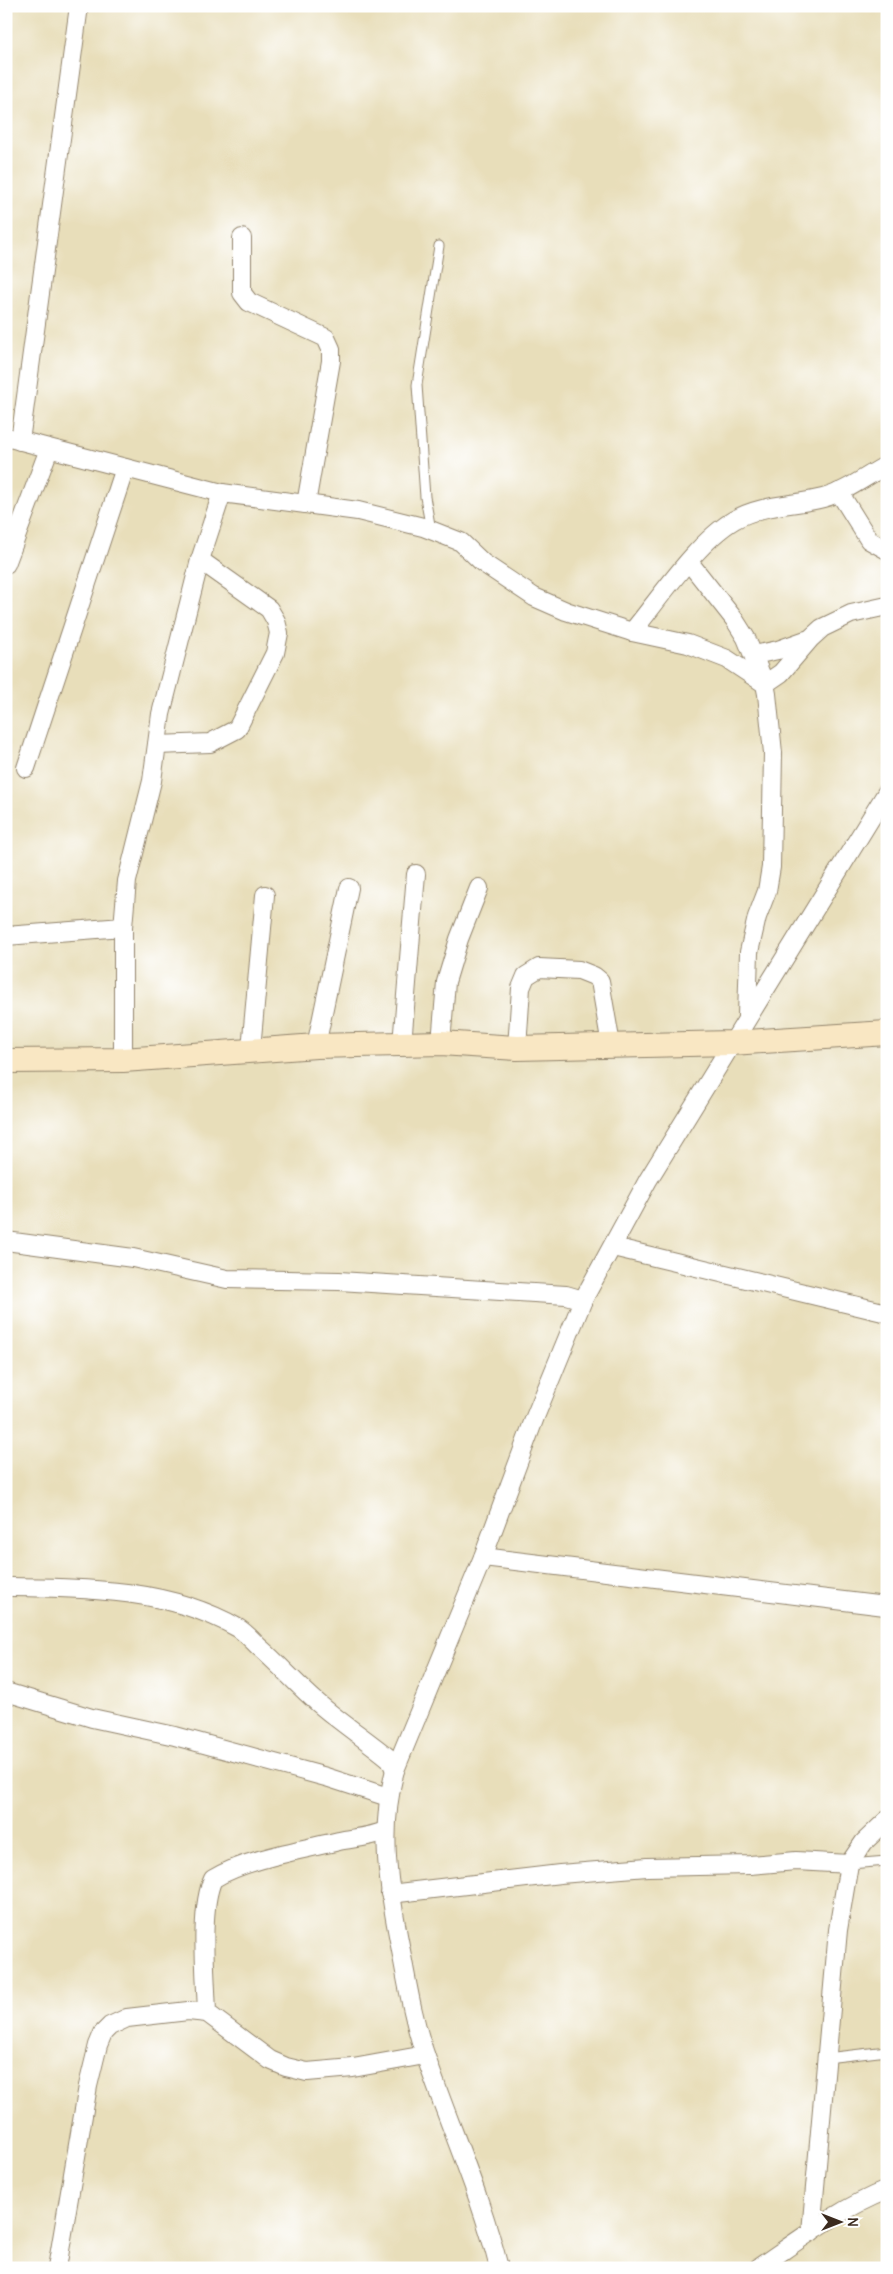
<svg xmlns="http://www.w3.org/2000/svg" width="893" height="2274" viewBox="0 0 893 2274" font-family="Delius,sans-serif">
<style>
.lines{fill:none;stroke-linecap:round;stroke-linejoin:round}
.lane-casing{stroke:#92846c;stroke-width:11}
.street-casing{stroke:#92846c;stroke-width:20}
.secondary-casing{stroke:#92846c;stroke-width:26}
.lane{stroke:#fff;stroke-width:9}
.street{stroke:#fff;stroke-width:18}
.secondary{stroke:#f9e7c3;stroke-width:24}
</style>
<rect width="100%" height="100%" fill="#fff"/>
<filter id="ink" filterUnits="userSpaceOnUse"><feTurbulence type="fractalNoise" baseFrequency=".02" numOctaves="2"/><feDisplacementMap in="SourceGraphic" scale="10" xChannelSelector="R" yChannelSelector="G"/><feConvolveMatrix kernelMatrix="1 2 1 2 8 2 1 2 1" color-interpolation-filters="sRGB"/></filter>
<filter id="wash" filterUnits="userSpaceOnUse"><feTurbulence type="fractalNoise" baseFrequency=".0096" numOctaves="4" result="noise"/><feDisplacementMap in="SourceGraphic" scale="20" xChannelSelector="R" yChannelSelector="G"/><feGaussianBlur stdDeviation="1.12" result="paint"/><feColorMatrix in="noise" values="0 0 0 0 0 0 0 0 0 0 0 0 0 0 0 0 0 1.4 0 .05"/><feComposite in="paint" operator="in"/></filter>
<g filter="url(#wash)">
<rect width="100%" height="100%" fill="#e8deba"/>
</g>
<g filter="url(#ink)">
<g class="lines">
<defs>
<g id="lane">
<polyline points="431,530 425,497 417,385 439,246"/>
<polyline points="850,1864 887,1861"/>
<polyline points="826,2058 887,2051"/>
</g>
<g id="street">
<polyline points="242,238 242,293 249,302 326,338 331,349 331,361 306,504"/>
<polyline points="6,437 222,493 358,511 423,527 461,542 483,563 534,597 566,611 632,632 688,644 727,659 765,684 767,694 773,753 771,867 767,891 757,917 749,952 747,1016"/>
<polyline points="20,441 79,6"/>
<polyline points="839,492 869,540 887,550"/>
<polyline points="689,562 734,619 746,638 765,684 781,673 811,638 822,628 851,614 887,606"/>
<polyline points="6,564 49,449"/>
<path d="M632,632C660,598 697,542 734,520C762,504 792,506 823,498C846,492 866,476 887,465"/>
<polyline points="754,655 778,650 806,640"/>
<polyline points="157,745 210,743 237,729 275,653 279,633 276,621 269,609 200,560"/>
<polyline points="26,768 125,468"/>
<polyline points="6,936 123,927"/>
<polyline points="441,1043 446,982 459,939 479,888"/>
<polyline points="402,1044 416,874"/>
<polyline points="316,1046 349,888"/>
<polyline points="517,1048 521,988 526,976 539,968 579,970 594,976 600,981 611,1045"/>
<polyline points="251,1049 265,895"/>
<polyline points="123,1060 123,927 127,881 152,781 161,714 200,560 222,493"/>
<polyline points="6,1241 133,1258 227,1279 339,1281 566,1295 583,1300"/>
<polyline points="613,1247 887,1313"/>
<polyline points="483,1557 885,1606"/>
<path d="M6,1587C85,1588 168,1588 238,1628C246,1633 252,1640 258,1646C279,1664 297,1685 318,1703C341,1723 367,1740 390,1759L395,1770"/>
<polyline points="6,1692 92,1718 175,1736 326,1777 388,1797"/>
<polyline points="390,1894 560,1874 647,1867 750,1865 796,1861 849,1864"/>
<path d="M207,2013C206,1978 199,1909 213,1879C246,1859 301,1850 339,1841C354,1838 371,1837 385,1831"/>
<polyline points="811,2232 838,1930 849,1864 864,1842 887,1820"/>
<polyline points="57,2268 88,2086 98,2045 103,2033 110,2026 127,2018 188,2011 207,2013 270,2060 286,2067 307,2072 353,2068 425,2055"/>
<path d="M499,2268C481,2195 450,2128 426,2057C412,2018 406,1975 398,1935C387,1877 380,1828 395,1770L483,1557L535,1417L583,1300L648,1180L887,792"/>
<path d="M758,2268C799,2240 841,2208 887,2190"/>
</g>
<polyline id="secondary" points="6,1061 123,1060 316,1046 441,1043 517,1048 731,1043 887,1033"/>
</defs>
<use href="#lane" class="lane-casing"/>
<use href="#street" class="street-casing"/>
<use href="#secondary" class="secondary-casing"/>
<use href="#lane" class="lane"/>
<use href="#street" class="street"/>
<use href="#secondary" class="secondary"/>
</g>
</g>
<rect width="893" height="2274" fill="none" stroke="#fff" stroke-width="25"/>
<g transform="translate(840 2222) rotate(90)" stroke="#ffffff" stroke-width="4" paint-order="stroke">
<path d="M0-4L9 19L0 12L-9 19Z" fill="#3b2a1e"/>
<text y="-8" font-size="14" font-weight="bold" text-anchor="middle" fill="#3b2a1e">N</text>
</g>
</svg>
